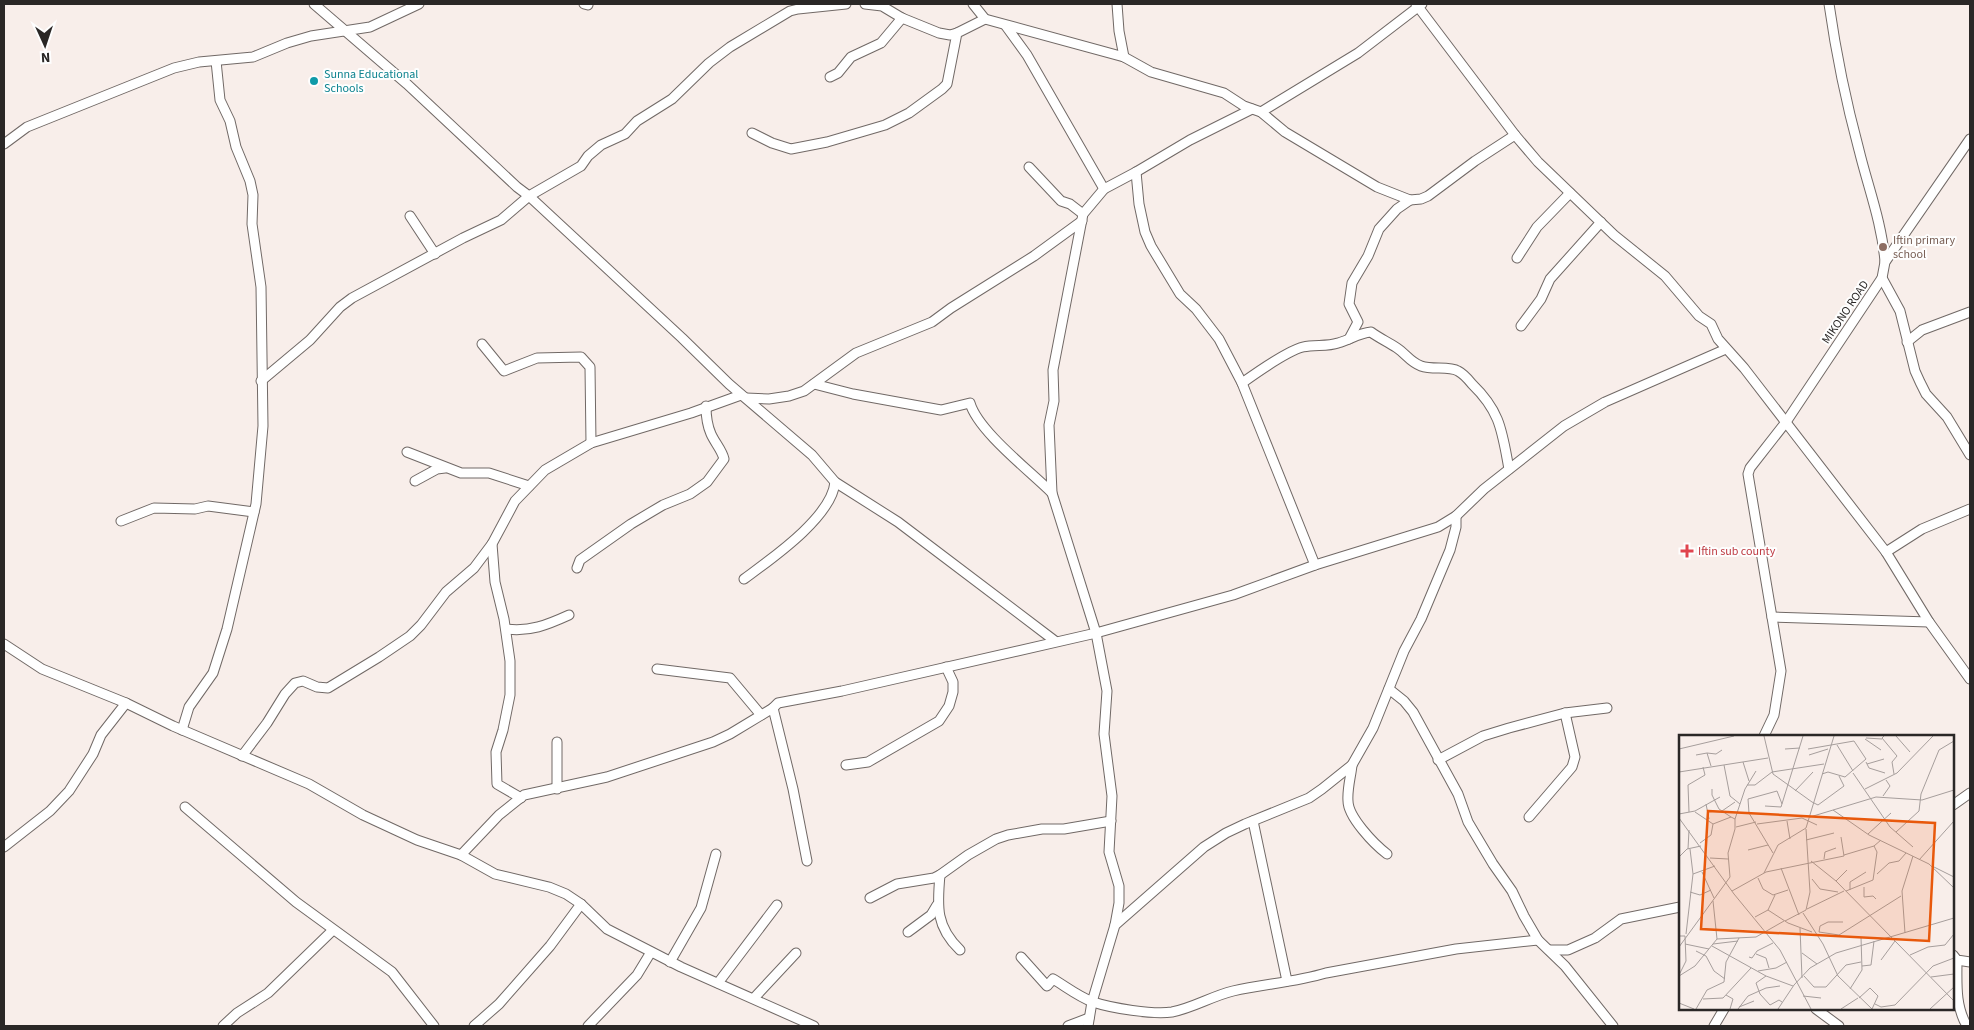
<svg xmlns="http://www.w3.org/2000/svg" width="1974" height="1030" viewBox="0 0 1974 1030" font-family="'Source Sans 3',sans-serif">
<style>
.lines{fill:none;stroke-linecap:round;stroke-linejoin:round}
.minor-casing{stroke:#716966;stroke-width:11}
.minor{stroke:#fff;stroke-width:9}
.culture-dot{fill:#0f9aa8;stroke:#fefefe;stroke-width:2}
.education-dot{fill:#8d6e63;stroke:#fefefe;stroke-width:2}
.health-dot{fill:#e0444e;stroke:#fefefe;stroke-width:2}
.labels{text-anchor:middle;stroke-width:4;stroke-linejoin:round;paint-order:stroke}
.culture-label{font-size:12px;fill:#0d838f;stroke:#fefefe;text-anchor:start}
.education-label{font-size:12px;fill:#785e54;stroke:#fefefe;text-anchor:start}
.street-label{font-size:12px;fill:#2a2726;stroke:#fefefe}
.health-label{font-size:12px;fill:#be3a42;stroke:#fefefe;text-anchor:start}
.inset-road{fill:none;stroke:#a69e9c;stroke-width:1}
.view{fill:#e8590c;fill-opacity:0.15;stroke:#e8590c;stroke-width:2.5}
.inset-edge{fill:none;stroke:#2a2726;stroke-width:2.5}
</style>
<rect width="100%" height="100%" fill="#f8eeea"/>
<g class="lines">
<defs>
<g id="minor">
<polyline points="314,4 407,84 517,187 529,196 682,338 729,384 812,455 835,482 898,522 1055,641"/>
<polyline points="584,4 588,5"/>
<polyline points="865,4 882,6 902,18 939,33 950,35 957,33"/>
<polyline points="973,4 985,19 1124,57 1151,72 1224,93 1244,106 1261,112 1285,132 1377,187 1410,200 1421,199 1428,196 1475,161 1515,135"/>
<polyline points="1117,4 1119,31 1124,57"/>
<polyline points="1416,4 1515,135 1538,162 1614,235 1665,276 1699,316 1711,324 1718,339 1744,368 1886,552 1929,622 1970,679"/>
<path d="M1829,4C1836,53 1846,102 1859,150C1868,187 1882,223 1885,262"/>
<polyline points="1006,26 1027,55 1104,189"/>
<polyline points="830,77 838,73 851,57 881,43 902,18"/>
<polyline points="1261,112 1358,53 1422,4"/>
<polyline points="752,133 772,143 791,149 827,142 885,125 909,113 942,89 947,84 957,33 985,19"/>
<polyline points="4,144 27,127 174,68 199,62 253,57 287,43 311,36 370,27 419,4"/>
<polyline points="1029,167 1061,201 1070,204 1083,214"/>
<polyline points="1136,172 1139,204 1145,232 1151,246 1180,294 1196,309 1219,339 1242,383 1315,565"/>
<polyline points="410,216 435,254"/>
<polyline points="1517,258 1537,227 1570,193"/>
<polyline points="1882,278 1900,311 1915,371 1920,382 1926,394 1947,417 1970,455"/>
<polyline points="1521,326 1541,299 1550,279 1601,222"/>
<polyline points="1349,339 1358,322 1349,304 1352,283 1368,256 1379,229 1397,209 1410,200"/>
<polyline points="1907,342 1922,330 1970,312"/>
<polyline points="482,344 504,371 537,358 581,357 590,367 591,443"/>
<polyline points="261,381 310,340 340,307 352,298 463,238 501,220 529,196 581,166 588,156 601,145 625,134 637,121 672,99 709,63 730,47 790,11 798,9 846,4"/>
<path d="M1242,383C1256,373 1287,351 1303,347C1314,344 1327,347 1338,343C1350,340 1358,333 1371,332C1379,338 1388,342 1397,348C1406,354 1410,362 1421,366C1432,370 1449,366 1458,371C1464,374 1468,379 1472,384C1501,412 1502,432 1509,469"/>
<path d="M814,384L853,394L941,410L970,403C978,431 1030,471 1052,493"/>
<polyline points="746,398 769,399 789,396 804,391 856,353 932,322 951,308 1034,256 1082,221"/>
<polyline points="407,452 461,473 489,473 529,486"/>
<polyline points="415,481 437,469 445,468"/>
<polyline points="121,521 154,508 195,509 208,506 254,512"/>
<polyline points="1886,552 1922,529 1970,509"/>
<path d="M577,568L580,560L631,524L663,505L690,494L707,482L724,459C722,450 715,443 711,434C707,425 706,416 706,406"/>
<path d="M744,579C771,559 832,517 835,482"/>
<polyline points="1772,617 1929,622"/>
<path d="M506,629C530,632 547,625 569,615"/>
<polyline points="4,644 42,669 126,703 173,726 309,784 363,815 417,840 461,855 495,874 549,887 566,894 581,904 607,929 681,967 814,1026"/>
<polyline points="657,669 730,678 761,715"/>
<polyline points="1389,689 1404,701 1413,712 1458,794 1468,822 1493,864 1512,891 1524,916 1538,940 1565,966 1613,1026"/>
<polyline points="182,730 189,707 213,673 227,629 256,504 263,426 261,287 252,224 253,195 250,181 236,147 230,121 220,100 216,61"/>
<polyline points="1764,736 1774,715 1781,671 1748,474 1750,468 1786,422 1882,278 1885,262 1970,139"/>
<polyline points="557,742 557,789"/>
<polyline points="242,756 267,723 285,694 295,683 303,681 317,687 328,688 379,657 410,636 421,625 446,592 474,568 492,544"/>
<polyline points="1438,760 1483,736 1509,728 1565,713 1607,708"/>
<polyline points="846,765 868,762 939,721 949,706 953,692 953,682 946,667"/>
<path d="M1352,765C1351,776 1347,789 1348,801C1348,817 1374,844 1387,854"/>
<polyline points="521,798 497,784 496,752 503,730 510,695 510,661 504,619 495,582 492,544 515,501 545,470 591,443 691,413 741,395"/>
<polyline points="1953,805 1970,793"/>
<polyline points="185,807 296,902 392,972 434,1026"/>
<polyline points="1529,817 1572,767 1575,757 1565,713"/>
<polyline points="1253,821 1287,981"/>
<polyline points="4,847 50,811 69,791 93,754 101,735 126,703"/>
<polyline points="461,855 499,815 524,795 607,777 713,742 730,734 773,708"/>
<polyline points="807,861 793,789 773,708 778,703 842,691 1096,633 1233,595 1315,565 1438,527 1456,516 1484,489 1564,426 1605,402 1726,349"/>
<path d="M940,875C937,907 936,927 960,950"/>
<polyline points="870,898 897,884 934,878 940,875 968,855 996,839 1008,835 1042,829 1064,829 1111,821"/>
<polyline points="1115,925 1119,903 1119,886 1109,852 1112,796 1104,734 1107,691 1096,633 1052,493 1049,425 1054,401 1053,370 1083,214 1104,189 1136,172 1190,140 1252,109"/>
<polyline points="908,932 931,915 937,905"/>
<polyline points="1549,950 1568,950 1595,938 1621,919 1680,907"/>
<polyline points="1953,955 1957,960 1970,962"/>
<path d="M1021,957L1047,986L1053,979C1065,986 1079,997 1093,1002C1111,1008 1153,1015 1172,1012C1193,1008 1212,996 1233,991C1264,984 1296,982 1326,973L1456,949L1538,940"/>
<path d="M1957,960C1957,983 1955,1006 1967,1026"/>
<polyline points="670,962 701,908 716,854"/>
<polyline points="718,983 777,905"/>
<polyline points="754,998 796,953"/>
<polyline points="1816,1009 1839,1026"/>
<polyline points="223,1026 237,1013 268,993 333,930"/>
<polyline points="474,1026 499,1004 550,946 581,904"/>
<polyline points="588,1026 637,975 651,952"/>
<polyline points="1068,1026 1089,1018"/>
<polyline points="1088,1026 1092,1002 1115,925 1204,847 1226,833 1245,824 1309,798 1322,789 1352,765 1373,728 1404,651 1421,619 1450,550 1456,527 1456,516"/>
<polyline points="1714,1026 1724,1009"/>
</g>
</defs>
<use href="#minor" class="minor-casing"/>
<use href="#minor" class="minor"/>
</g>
<circle class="culture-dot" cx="314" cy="81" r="5"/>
<circle class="education-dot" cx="1883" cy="247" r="5"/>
<path class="health-dot" d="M1684.5 543.5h5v5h5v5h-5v5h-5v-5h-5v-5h5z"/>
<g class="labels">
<g class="culture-label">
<text x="324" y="78">Sunna Educational<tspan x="324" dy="14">Schools</tspan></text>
</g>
<g class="education-label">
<text x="1893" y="244">Iftin primary<tspan x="1893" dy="14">school</tspan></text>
</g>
<g class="street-label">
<text transform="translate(1845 312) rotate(-56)" y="4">MIKONO ROAD</text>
</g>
<g class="health-label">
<text x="1698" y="555">Iftin sub county</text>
</g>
</g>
<g transform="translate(1679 735)">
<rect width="275" height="275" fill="#f8eeea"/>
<path class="inset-road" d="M85,1L94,39L133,67L139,70L165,51L160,41M205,1L203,3L218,21L213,27L215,39M217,1L231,17M187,3L203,4M186,4L202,15M158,10L174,36M0,14L55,1M106,14L121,13M129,14L175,6L187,24L166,42L149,37L143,39M28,18L37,19L43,15M17,20L28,18L32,31M130,20L149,14M64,27L70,46M187,27L190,33L206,38M188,29L205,24M45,30L51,61L61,69M0,37L89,23M174,38L211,92L234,112M68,50H76L93,37L145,29M33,54V60L40,74L52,82M186,54L218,38L254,1M116,56L134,37M204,61L211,51L207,45M27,69L30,84M86,71L102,72L124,1M154,75L190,100L250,129L275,153M43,76L56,67M10,77L9,50L26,40L24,32M16,77L34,89M0,79L16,76L41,62M131,82L197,62L243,65L275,55M0,83L55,159L101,215L132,274M108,86L111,104M78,89L123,83L138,90M57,92L77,87M217,97L240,76L242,59L260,15L275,6M189,99L212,78M127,105L155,98M21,108L32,100L34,89L52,82L56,84M9,114L10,95M11,114L14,139M69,115L89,110M94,118L70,78L69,64L98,56L103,69M165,120L195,111L202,105M0,122L8,114L22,111M31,123L49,124M145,124L146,117L157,113M240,125L275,86M132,126L157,146L275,266M255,132L275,142M102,133L120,180M23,137L35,163M85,138L99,110L127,93L155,1M198,139L210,128L220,126L227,118M79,143L84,154L94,160L109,155M133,144L141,154L159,157M157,146L168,135M185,152V162L194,161L197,164M171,155V147L187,137M53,156L87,137L165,121L162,102M167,156L194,145L198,117L195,111M11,157L21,160L32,155M128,174L165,156M89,175L96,160M124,178L144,209L159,241L193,274M76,182L89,175L109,188L133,197M106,186L127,175L131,157L127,94M121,193L123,243M140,197L160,200L222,161M140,197L141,191L149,187H164M226,198L223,156L234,121M7,199L14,139L36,131M0,201H6L7,226L0,240M38,204L77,202L105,186M6,209L30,214M34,209L59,206M33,211L87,241L114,251M0,212L51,142L49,118L56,94V84L66,54L77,36M17,216L27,221L35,236L46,244M123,218L138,229M77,219L87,223L90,233M231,220L249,212L266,210L275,199M70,222L73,223L78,216L94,208M202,225L216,206M183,231L192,230L195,206M79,236L97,233L108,227M0,241L16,231L38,204L34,166M87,241L77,248L81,259L91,270L100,265L103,267M125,241L135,252H147L167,230L182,227M252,242L275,239M171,254L183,235L182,202M47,260L54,264L51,274M124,261L142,263M180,263L191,253L199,261L193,274M24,264L44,263L72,233M0,268L15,274M196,269L202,272L216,270L254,231L275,223M60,272L75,266M17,274L28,255L45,247L47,227L60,203M59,274L69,261L87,253L101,251M99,274L115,250L131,233L157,218L275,183M162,274L179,263M251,274L275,252"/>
<path class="view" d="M29,76L256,88L250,206L22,194Z"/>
<rect width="275" height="275" class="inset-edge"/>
</g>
<rect width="1974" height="1030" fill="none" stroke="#2a2726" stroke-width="10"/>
<g transform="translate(45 45) rotate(177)" stroke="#fefefe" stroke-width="4" paint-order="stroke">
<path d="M0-4L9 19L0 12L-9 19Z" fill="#2a2726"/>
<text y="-8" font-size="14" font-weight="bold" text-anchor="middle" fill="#2a2726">N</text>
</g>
</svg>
